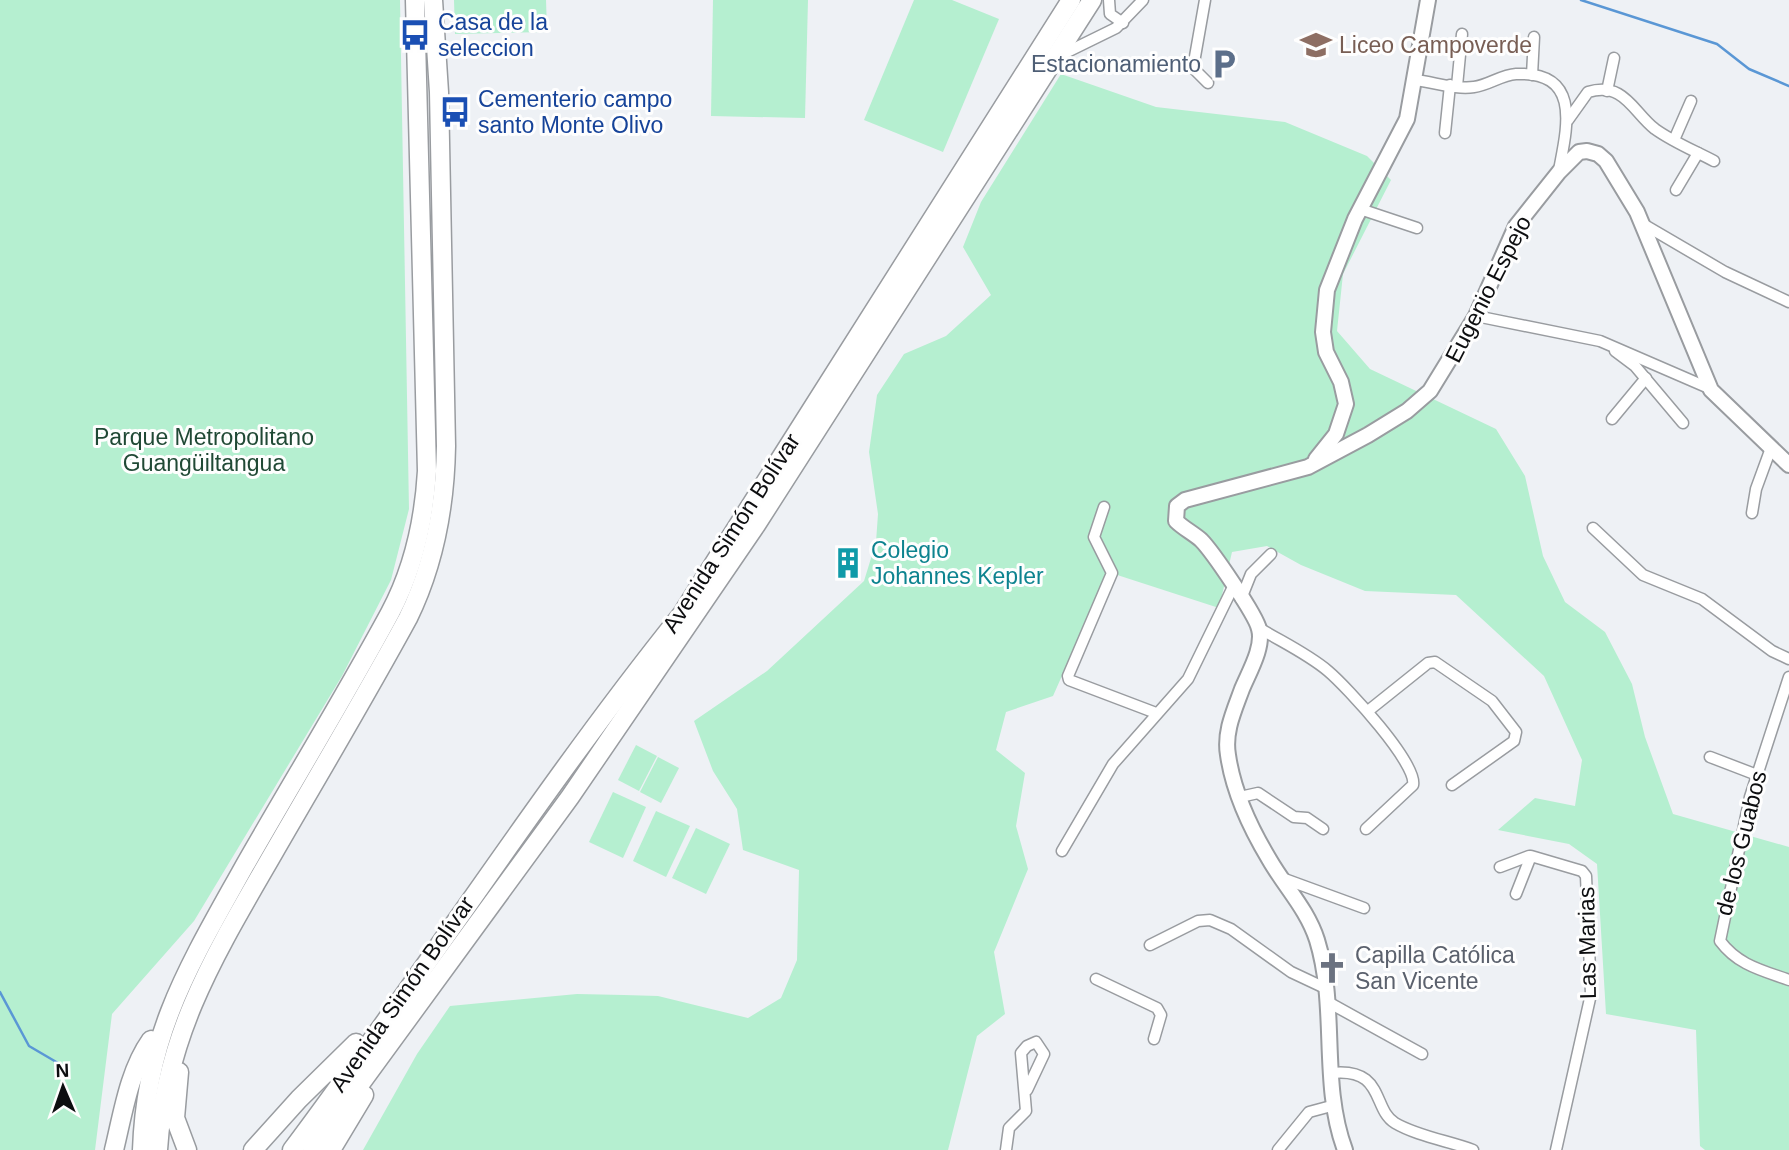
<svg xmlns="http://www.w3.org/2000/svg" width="1789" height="1150" viewBox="0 0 1789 1150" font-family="Helvetica,sans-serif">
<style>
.green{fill:#b5efd0}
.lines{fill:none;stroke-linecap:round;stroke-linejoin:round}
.stream{stroke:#5a97d5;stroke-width:2.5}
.street-casing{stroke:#999ca0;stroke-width:13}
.secondary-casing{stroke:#999ca0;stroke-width:18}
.highway-casing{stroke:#999ca0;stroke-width:21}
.street{stroke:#fff;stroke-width:10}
.secondary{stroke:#fff;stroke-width:14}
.highway{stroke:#fff;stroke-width:18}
.labels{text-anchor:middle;stroke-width:6;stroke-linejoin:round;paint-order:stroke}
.transit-label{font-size:23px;fill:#164399;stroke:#fefefe;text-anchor:start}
.education-label{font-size:23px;fill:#785e54;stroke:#fefefe;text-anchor:start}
.service-label{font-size:23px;fill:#4e5e75;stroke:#fefefe;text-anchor:end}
.street-label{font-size:23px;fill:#0d0e10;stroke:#fefefe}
.park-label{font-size:23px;fill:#204935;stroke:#fefefe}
.culture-label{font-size:23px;fill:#0d838f;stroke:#fefefe;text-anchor:start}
.worship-label{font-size:23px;fill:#5b616d;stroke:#fefefe;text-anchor:start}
</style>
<rect width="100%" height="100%" fill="#eef1f5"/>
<g class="green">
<polygon points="0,0 400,0 409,509 391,580 342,676 194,921 112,1014 95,1150 0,1150"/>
<polygon points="454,0 546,0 547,32 455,34"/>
<polygon points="713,0 808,0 805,118 711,116"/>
<polygon points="914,0 952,0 999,19 943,152 864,120"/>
<polygon points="1061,74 1156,107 1285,122 1367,156 1391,180 1343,274 1337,331 1370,369 1496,429 1525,476 1543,556 1565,602 1605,632 1632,684 1645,737 1673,814 1789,847 1789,1150 1705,1150 1700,1146 1696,1030 1606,1014 1597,864 1569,844 1498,830 1535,798 1575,806 1582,760 1544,676 1456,595 1365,591 1301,565 1267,546 1232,552 1219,608 1108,572 1053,696 1006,712 996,750 1025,773 1016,826 1028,869 994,952 1005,1014 977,1036 948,1150 363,1150 417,1054 450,1006 577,994 624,995 658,996 748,1018 781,998 797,960 799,870 743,850 737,809 713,771 694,721 767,671 864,581 876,542 878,514 869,452 877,395 904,354 946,336 991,295 963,247 981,202"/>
<polygon points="636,745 657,756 639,791 618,780"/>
<polygon points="658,757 679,768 661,803 640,792"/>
<polygon points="613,792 646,807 623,858 589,842"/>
<polygon points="656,811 690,826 666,877 633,861"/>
<polygon points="696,828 730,844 706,894 672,878"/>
</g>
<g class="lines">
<g class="stream">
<polyline points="1581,0 1717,44 1749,69 1789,86"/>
<polyline points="0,992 29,1046 58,1063 64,1075"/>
</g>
<defs>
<g id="street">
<polyline points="1109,0 1110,14 1123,23"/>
<polyline points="1205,0 1193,68 1208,83"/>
<polyline points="1061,55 1116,28 1143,0"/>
<polyline points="1532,75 1534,37"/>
<path d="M1415,80C1434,82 1456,90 1474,87C1489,85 1501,75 1516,74C1582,71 1567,128 1559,170"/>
<polyline points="1457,86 1462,34"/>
<polyline points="1607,91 1614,58"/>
<path d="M1568,120L1588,92C1624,81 1633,112 1655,129C1673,142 1695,151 1714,161"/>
<polyline points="1445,133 1450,85"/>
<polyline points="1674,140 1691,101"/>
<polyline points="1676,190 1698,153"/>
<polyline points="1360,209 1417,228"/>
<polyline points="1643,224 1725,272 1789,302"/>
<polyline points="1476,316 1600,341 1711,389"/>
<polyline points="1615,351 1635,366 1683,423"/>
<polyline points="1612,419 1646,378"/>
<polyline points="1104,507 1094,537 1112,573 1068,676 1069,680 1156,713"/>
<polyline points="1752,513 1756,489 1771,448"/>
<polyline points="1593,528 1643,575 1702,599 1772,651 1789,659"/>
<polyline points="1241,599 1251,574 1271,554"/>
<path d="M1259,628C1282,642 1308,654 1328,671C1347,687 1418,764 1413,785L1366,829"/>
<path d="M1789,677L1750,797L1720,941C1738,965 1761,970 1789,980"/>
<polyline points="1368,711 1428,663 1435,662 1492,701 1516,732 1514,741 1452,785"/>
<polyline points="1710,757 1757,775"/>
<polyline points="1240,797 1258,793 1294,817 1307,818 1323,829"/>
<polyline points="1062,851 1113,764 1188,679 1233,587"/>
<polyline points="1500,867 1529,856"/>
<polyline points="1282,878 1364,908"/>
<polyline points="1516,894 1531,856 1582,871 1586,876 1591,994 1556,1150"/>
<polyline points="1150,945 1198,921 1210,920 1231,929 1291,972 1325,988"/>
<polyline points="1096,979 1157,1008 1161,1015 1154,1039"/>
<polyline points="1326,1001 1422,1054"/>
<path d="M1331,1073C1385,1067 1372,1109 1395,1123C1417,1136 1449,1141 1473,1150"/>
<polyline points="1006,1150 1009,1128 1026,1111 1021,1053 1027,1046 1036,1042 1044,1054 1027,1090"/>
<polyline points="1278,1150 1309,1112 1335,1105"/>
</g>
<g id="secondary">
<polyline points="1316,459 1336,434 1346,404 1341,382 1326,352 1323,332 1327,290 1355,219 1407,119 1428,0"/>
<path d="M1345,1150C1320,1083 1338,1008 1317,940C1307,909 1285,887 1269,859C1251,829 1233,790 1228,755C1224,732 1234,711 1242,689C1249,672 1264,647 1259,629C1256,615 1212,551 1201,540C1193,533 1183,528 1176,521L1177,506L1185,500L1308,467L1368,435L1407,411L1430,391L1476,316L1516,226L1559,172L1579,152L1587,151L1598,154L1606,161L1637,212L1711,390L1789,465"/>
</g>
<g id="highway">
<polyline points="179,1072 175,1118 187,1150"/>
<path d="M114,1150C123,1113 129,1071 151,1040"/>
<path d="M142,1150C146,1033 190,964 245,865C293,781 344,698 390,613C414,568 424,522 427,471L415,0"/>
<path d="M158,1150C165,1033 217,951 274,852C319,774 365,697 408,618C435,563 445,506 446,446L439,92L433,0"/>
<polyline points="253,1150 299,1099 356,1043"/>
<path d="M292,1150C425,973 543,787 682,614L1071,0"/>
<polyline points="312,1150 570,797 756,525 1092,0"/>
<polyline points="331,1150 364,1095"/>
</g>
</defs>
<use href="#street" class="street-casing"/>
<use href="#secondary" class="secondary-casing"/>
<use href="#highway" class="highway-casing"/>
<use href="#street" class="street"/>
<use href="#secondary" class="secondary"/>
<use href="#highway" class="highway"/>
</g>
<defs>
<symbol id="bus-bare" viewBox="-9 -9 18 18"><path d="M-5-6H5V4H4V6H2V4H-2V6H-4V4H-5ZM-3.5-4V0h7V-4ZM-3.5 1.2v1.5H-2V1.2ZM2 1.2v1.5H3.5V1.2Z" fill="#1a4fb4" stroke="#fefefe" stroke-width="2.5" paint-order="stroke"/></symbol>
<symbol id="university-bare" viewBox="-9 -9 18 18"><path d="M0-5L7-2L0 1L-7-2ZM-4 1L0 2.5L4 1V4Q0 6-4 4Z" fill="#8d6e63" stroke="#fefefe" stroke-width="2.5" paint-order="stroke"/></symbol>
<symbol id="parking-bare" viewBox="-9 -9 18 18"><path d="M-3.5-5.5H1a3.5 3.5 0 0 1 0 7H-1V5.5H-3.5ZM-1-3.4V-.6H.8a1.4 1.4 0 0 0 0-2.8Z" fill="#5c6f8a" stroke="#fefefe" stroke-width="2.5" paint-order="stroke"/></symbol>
<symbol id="building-bare" viewBox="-9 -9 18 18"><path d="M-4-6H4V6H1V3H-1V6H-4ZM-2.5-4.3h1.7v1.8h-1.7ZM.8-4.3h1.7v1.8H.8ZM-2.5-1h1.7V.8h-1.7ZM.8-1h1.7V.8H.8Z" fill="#0f9aa8" stroke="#fefefe" stroke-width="2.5" paint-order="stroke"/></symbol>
<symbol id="church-bare" viewBox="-9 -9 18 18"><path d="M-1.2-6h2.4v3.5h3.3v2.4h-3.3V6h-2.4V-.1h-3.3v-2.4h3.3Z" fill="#6b7280" stroke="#fefefe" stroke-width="2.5" paint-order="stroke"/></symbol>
</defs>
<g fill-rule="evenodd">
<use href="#bus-bare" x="393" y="13" width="44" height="44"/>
<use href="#university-bare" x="1294" y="23" width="44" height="44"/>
<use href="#parking-bare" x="1202" y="42" width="44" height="44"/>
<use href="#bus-bare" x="433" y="90" width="44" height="44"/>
<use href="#building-bare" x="826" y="541" width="44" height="44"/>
<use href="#church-bare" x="1310" y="946" width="44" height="44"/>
</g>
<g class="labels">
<g class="transit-label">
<text x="438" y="30">Casa de la<tspan x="438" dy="26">seleccion</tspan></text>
<text x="478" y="107">Cementerio campo<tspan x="478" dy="26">santo Monte Olivo</tspan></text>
</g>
<g class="education-label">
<text x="1339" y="53">Liceo Campoverde</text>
</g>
<g class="service-label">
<text x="1201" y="72">Estacionamiento</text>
</g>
<g class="street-label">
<text transform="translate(1488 289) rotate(-63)" y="8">Eugenio Espejo</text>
<text transform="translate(731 533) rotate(-57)" y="8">Avenida Simón Bolívar</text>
<text transform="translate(1741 843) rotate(-76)" y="8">de los Guabos</text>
<text transform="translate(1587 943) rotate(-91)" y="8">Las Marias</text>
<text transform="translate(402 994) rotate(-55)" y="8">Avenida Simón Bolívar</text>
</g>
<g class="park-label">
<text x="204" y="445">Parque Metropolitano<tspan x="204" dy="26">Guangüiltangua</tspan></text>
</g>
<g class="culture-label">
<text x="871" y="558">Colegio<tspan x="871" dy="26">Johannes Kepler</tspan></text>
</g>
<g class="worship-label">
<text x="1355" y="963">Capilla Católica<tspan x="1355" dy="26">San Vicente</tspan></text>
</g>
</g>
<g transform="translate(63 1087) rotate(358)" stroke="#fefefe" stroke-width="5" paint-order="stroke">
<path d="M0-5L12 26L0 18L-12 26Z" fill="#0d0e10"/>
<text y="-10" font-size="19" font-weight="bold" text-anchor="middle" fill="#0d0e10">N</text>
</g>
</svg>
